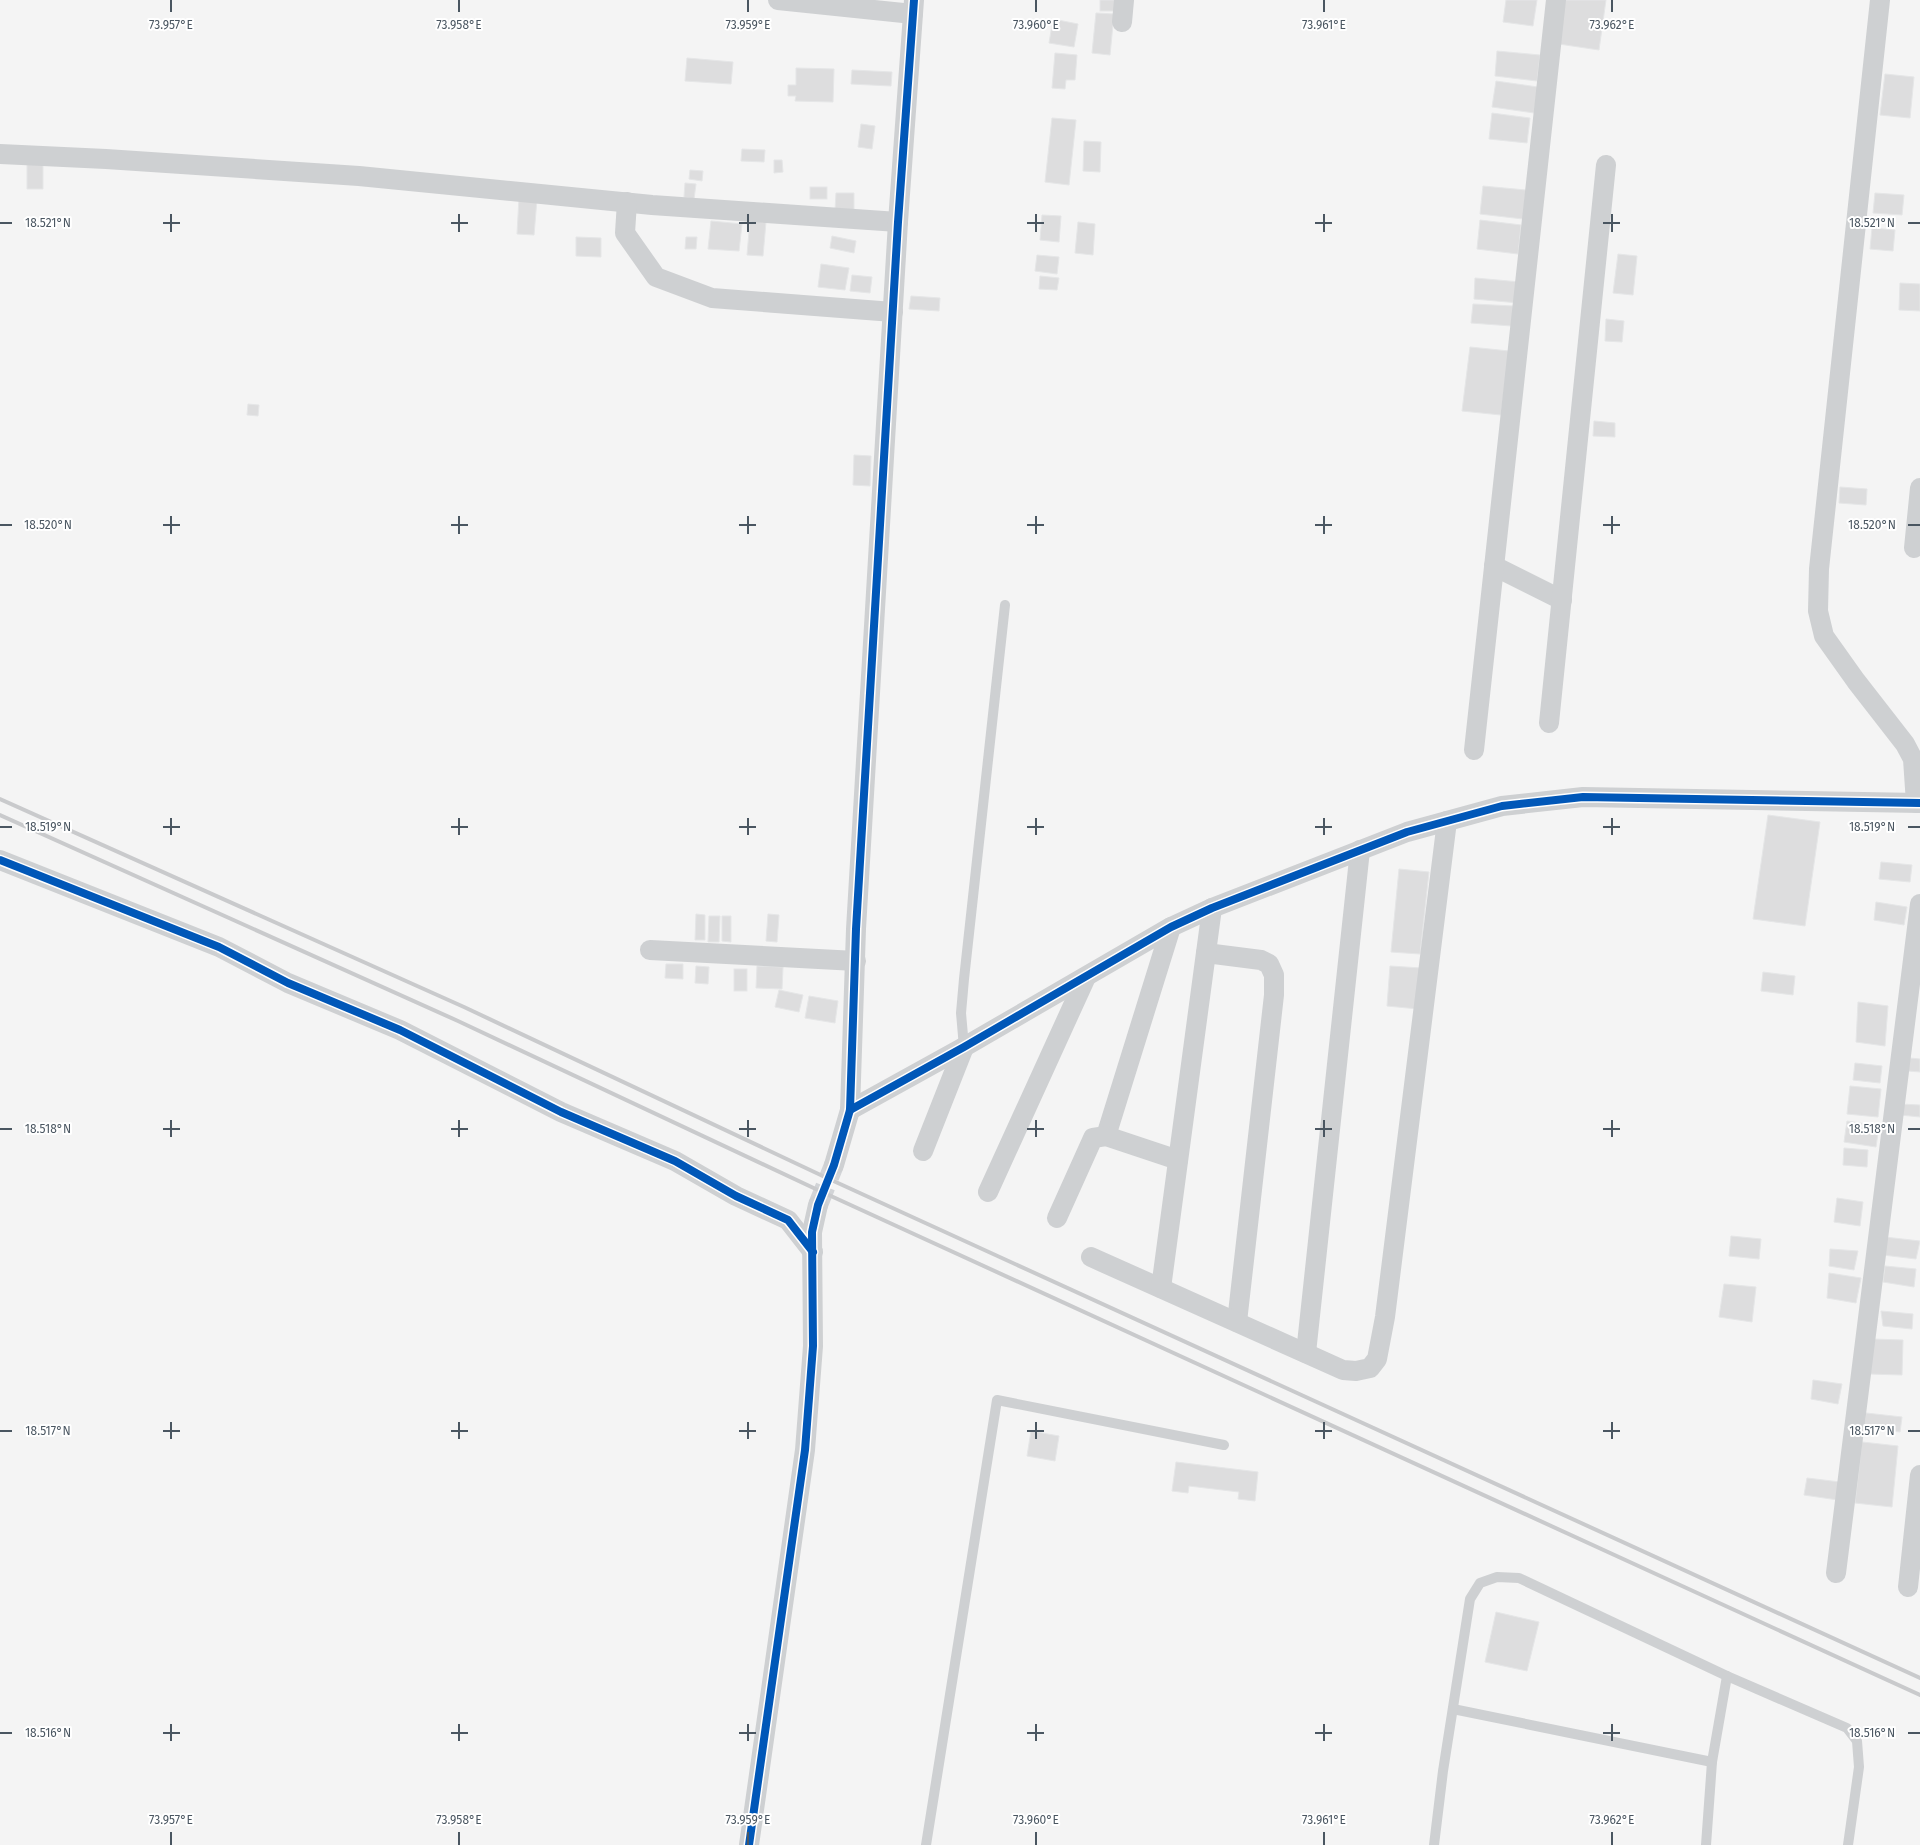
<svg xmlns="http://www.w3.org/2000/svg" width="1920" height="1845" viewBox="0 0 1920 1845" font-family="'Fira Sans',sans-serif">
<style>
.building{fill:#ddddde;stroke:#e5e6e7}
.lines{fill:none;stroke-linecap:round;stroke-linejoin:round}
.street-tunnel{stroke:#d2d4d7;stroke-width:20;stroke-dasharray:20 10;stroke-linecap:butt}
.lane{stroke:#ced0d2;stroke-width:10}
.street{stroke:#ced0d2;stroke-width:20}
.rail{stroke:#c9cacc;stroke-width:4}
.cycleway-casing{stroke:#fff;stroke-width:11}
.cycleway{stroke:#0057b8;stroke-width:8}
.ticks{fill:none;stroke:#4a5661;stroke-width:2}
.ticks-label{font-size:12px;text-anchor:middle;fill:#4a5661;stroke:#fff;stroke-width:4;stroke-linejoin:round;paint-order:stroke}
</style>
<rect width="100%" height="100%" fill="#f4f4f4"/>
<g class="building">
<rect x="1100" y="0" width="16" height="11"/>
<polygon points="1506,0 1537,0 1533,26 1503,22"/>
<polygon points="1565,0 1606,0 1599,50 1559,44"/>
<polygon points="1096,13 1114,14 1110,55 1092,53"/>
<polygon points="1053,19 1078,24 1074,47 1049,43"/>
<polygon points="1497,51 1540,55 1537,81 1495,76"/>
<polygon points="1055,53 1077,55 1075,80 1066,80 1065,89 1052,88"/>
<polygon points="687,58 733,62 731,84 685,81"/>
<polygon points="796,68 834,69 833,102 795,101 796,96 788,96 788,85 796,85"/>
<polygon points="852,70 892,72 891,86 851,84"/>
<polygon points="1885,74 1914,77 1910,118 1880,115"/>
<polygon points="1496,81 1538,87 1534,113 1492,107"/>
<polygon points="1492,113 1530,118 1527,143 1489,139"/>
<polygon points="1052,118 1076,120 1069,185 1045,182"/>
<polygon points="861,124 875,126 872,149 858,147"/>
<polygon points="1084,141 1101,142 1100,172 1083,171"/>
<polygon points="742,149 765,150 764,162 741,161"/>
<polygon points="27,157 43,158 43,189 27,189"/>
<polygon points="774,160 782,160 783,172 774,173"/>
<polygon points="690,170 703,171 702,181 689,179"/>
<polygon points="685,183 696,184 694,199 684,197"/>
<polygon points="1483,186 1526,190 1523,219 1480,214"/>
<rect x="810" y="187" width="17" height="12"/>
<polygon points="836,193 854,193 854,211 835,211"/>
<polygon points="1875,193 1904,195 1902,215 1873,213"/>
<polygon points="519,198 537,199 534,235 517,234"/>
<polygon points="1042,215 1061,216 1059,242 1040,240"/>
<polygon points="750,220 766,222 763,256 747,255"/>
<polygon points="1480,220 1521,225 1518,254 1477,249"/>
<polygon points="711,221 742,224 739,251 708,249"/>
<polygon points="1078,222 1095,224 1093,255 1075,253"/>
<polygon points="1872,228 1895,230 1893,251 1870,249"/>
<polygon points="832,236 856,241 854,253 830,248"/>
<polygon points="576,237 601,238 601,257 576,256"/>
<polygon points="686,237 697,237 696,249 685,249"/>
<polygon points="1618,254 1637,256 1633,295 1613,293"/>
<polygon points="1037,255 1059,257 1057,274 1035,271"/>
<polygon points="821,264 849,268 845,290 818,287"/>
<polygon points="852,275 872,277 870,293 850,291"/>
<polygon points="1040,276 1059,278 1057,290 1039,289"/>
<polygon points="1475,278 1520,282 1519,303 1474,299"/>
<polygon points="1900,283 1920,284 1920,311 1899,310"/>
<polygon points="911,296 940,298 939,311 909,309"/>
<polygon points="1473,304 1513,306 1512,326 1471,323"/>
<polygon points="1606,319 1624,321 1622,342 1605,341"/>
<polygon points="1470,347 1509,351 1501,415 1462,411"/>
<polygon points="248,404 259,405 258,416 247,415"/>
<polygon points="1594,421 1615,423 1615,437 1593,436"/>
<polygon points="854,455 871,456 870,486 853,485"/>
<polygon points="1840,487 1867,489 1866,505 1839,503"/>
<polygon points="1768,815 1820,822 1805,926 1753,919"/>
<polygon points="1881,862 1912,865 1910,882 1879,879"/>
<polygon points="1399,869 1429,872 1420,954 1391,952"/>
<polygon points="1876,902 1907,907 1904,925 1874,920"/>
<polygon points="696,914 705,915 705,940 695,940"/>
<polygon points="768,914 779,915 777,942 766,941"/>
<polygon points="709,916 720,916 719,942 708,942"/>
<polygon points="722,916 731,916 731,942 722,941"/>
<polygon points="666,964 683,964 683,979 665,978"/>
<polygon points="696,966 709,967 708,984 695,983"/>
<polygon points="757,966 783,967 782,989 756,988"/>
<polygon points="1390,966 1421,968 1418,1009 1387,1006"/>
<rect x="734" y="969" width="13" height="22"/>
<polygon points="1763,972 1795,976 1793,995 1761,991"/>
<polygon points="779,990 803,995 799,1012 775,1007"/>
<polygon points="809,996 838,1001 835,1023 805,1018"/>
<polygon points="1858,1002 1888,1006 1885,1046 1856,1042"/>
<polygon points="1910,1058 1920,1059 1920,1072 1908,1071"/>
<polygon points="1855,1063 1882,1066 1880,1083 1853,1080"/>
<polygon points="1850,1086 1881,1089 1878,1117 1847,1114"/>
<polygon points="1901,1104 1920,1105 1920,1117 1900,1115"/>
<polygon points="1847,1121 1879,1126 1876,1147 1844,1142"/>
<polygon points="1844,1148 1868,1150 1867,1167 1843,1165"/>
<polygon points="1837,1198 1863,1202 1860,1226 1834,1222"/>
<polygon points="1731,1236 1761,1239 1759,1259 1729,1256"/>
<polygon points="1885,1237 1920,1241 1916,1259 1883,1255"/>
<polygon points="1830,1249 1858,1251 1854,1270 1829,1266"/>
<polygon points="1885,1266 1916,1269 1914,1287 1883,1282"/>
<polygon points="1829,1273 1861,1278 1856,1303 1827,1298"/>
<polygon points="1724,1284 1756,1287 1752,1322 1719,1317"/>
<polygon points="1881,1311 1913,1314 1912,1329 1883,1326"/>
<polygon points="1872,1339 1903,1340 1902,1375 1870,1374"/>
<polygon points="1813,1380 1842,1384 1838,1404 1811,1399"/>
<polygon points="1866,1413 1902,1417 1900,1432 1864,1427"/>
<polygon points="1031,1431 1059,1436 1055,1461 1027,1456"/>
<polygon points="1862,1442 1898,1446 1892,1507 1855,1503"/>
<polygon points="1176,1462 1258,1472 1255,1501 1238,1499 1239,1492 1189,1486 1188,1493 1172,1491"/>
<polygon points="1807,1478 1840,1482 1838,1500 1804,1495"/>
<polygon points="1496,1612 1539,1622 1527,1671 1485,1662"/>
</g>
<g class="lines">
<polyline class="street-tunnel" points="818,1205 834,1165"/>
<g class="lane">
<polyline points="964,1047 961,1013 964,979 1005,605"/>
<polyline points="1453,1709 1712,1762"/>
<polyline points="926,1845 997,1400 1224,1445"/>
<polyline points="1434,1845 1443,1771 1470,1599 1480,1583 1497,1577 1519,1578 1727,1676 1847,1728 1857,1741 1859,1767 1848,1845"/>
<polyline points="1706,1845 1712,1762 1727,1676"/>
</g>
<g class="street">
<polyline points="778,0 913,14"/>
<polyline points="1880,0 1819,569 1818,611 1824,636 1856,681 1905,744 1913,759 1916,803"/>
<polyline points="1122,22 1124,0"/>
<polyline points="0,154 106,159 359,176 652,205 898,222"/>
<polyline points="627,202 625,233 656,277 712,298 893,312"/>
<polyline points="1914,548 1920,488"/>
<polyline points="1494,566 1562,600"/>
<polyline points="1549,723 1606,165"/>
<polyline points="1474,750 1556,0"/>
<polyline points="0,860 219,947 288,983 400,1030 561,1112 675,1161 736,1196 788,1220 813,1252"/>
<polyline points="650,950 856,961"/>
<polyline points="1206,953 1261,960 1269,964 1274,975 1274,995 1237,1322"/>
<polyline points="850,1110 964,1047 1171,927 1212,908 1407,832 1502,806 1583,797 1920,803"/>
<polyline points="1106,1136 1171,927"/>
<polyline points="923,1151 964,1047"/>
<polyline points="834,1165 850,1110 856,929 898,222 914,0"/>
<polyline points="988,1192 1086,977"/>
<polyline points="1057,1218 1093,1138 1106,1136 1178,1160"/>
<polyline points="1091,1257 1343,1370 1356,1371 1370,1368 1377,1359 1385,1317 1447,821"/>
<polyline points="1161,1288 1212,908"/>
<polyline points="1306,1353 1360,850"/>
<polyline points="1836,1573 1920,904"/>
<polyline points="1908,1587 1920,1475"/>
<polyline points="749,1845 805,1450 813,1346 812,1232 818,1205"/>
</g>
<g class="rail">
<polyline points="0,799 464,1007 827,1178 1920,1678"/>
<polyline points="0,815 458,1021 820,1191 1920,1695"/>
</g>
<defs>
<g id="cycleway">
<polyline points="0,860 219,947 288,983 400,1030 561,1112 675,1161 736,1196 788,1220 813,1252"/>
<polyline points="850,1110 964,1047 1171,927 1212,908 1407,832 1502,806 1583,797 1920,803"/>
<polyline points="749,1845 805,1450 813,1346 812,1232 818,1205 834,1165 850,1110 856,929 898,222 914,0"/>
</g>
</defs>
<use href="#cycleway" class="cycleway-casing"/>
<use href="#cycleway" class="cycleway"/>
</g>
<path class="ticks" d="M171,0V12M459,0V12M748,0V12M1036,0V12M1324,0V12M1612,0V12M171,214V232M459,214V232M748,214V232M1036,214V232M1324,214V232M1612,214V232M0,223H12M163,223H180M451,223H468M739,223H756M1027,223H1044M1315,223H1332M1603,223H1620M1908,223H1920M171,516V534M459,516V534M748,516V534M1036,516V534M1324,516V534M1612,516V534M0,525H12M163,525H180M451,525H468M739,525H756M1027,525H1044M1315,525H1332M1603,525H1620M1908,525H1920M171,818V835M459,818V835M748,818V835M1036,818V835M1324,818V835M1612,818V835M0,827H12M163,827H180M451,827H468M739,827H756M1027,827H1044M1315,827H1332M1603,827H1620M1908,827H1920M171,1120V1137M459,1120V1137M748,1120V1137M1036,1120V1137M1324,1120V1137M1612,1120V1137M0,1129H12M163,1129H180M451,1129H468M739,1129H756M1027,1129H1044M1315,1129H1332M1603,1129H1620M1908,1129H1920M171,1422V1439M459,1422V1439M748,1422V1439M1036,1422V1439M1324,1422V1439M1612,1422V1439M0,1431H12M163,1431H180M451,1431H468M739,1431H756M1027,1431H1044M1315,1431H1332M1603,1431H1620M1908,1431H1920M171,1724V1741M459,1724V1741M748,1724V1741M1036,1724V1741M1324,1724V1741M1612,1724V1741M0,1733H12M163,1733H180M451,1733H468M739,1733H756M1027,1733H1044M1315,1733H1332M1603,1733H1620M1908,1733H1920M171,1832V1845M459,1832V1845M748,1832V1845M1036,1832V1845M1324,1832V1845M1612,1832V1845"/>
<g class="ticks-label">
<text x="171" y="29">73.957°E</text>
<text x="459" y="29">73.958°E</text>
<text x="748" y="29">73.959°E</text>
<text x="1036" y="29">73.960°E</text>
<text x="1324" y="29">73.961°E</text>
<text x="1612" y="29">73.962°E</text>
<text x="48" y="227">18.521°N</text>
<text x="1872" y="227">18.521°N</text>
<text x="48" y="529">18.520°N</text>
<text x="1872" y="529">18.520°N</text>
<text x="48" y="831">18.519°N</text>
<text x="1872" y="831">18.519°N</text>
<text x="48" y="1133">18.518°N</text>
<text x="1872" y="1133">18.518°N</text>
<text x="48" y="1435">18.517°N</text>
<text x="1872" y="1435">18.517°N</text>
<text x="48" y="1737">18.516°N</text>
<text x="1872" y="1737">18.516°N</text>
<text x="171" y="1824">73.957°E</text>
<text x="459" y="1824">73.958°E</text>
<text x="748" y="1824">73.959°E</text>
<text x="1036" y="1824">73.960°E</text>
<text x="1324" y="1824">73.961°E</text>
<text x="1612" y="1824">73.962°E</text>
</g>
</svg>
